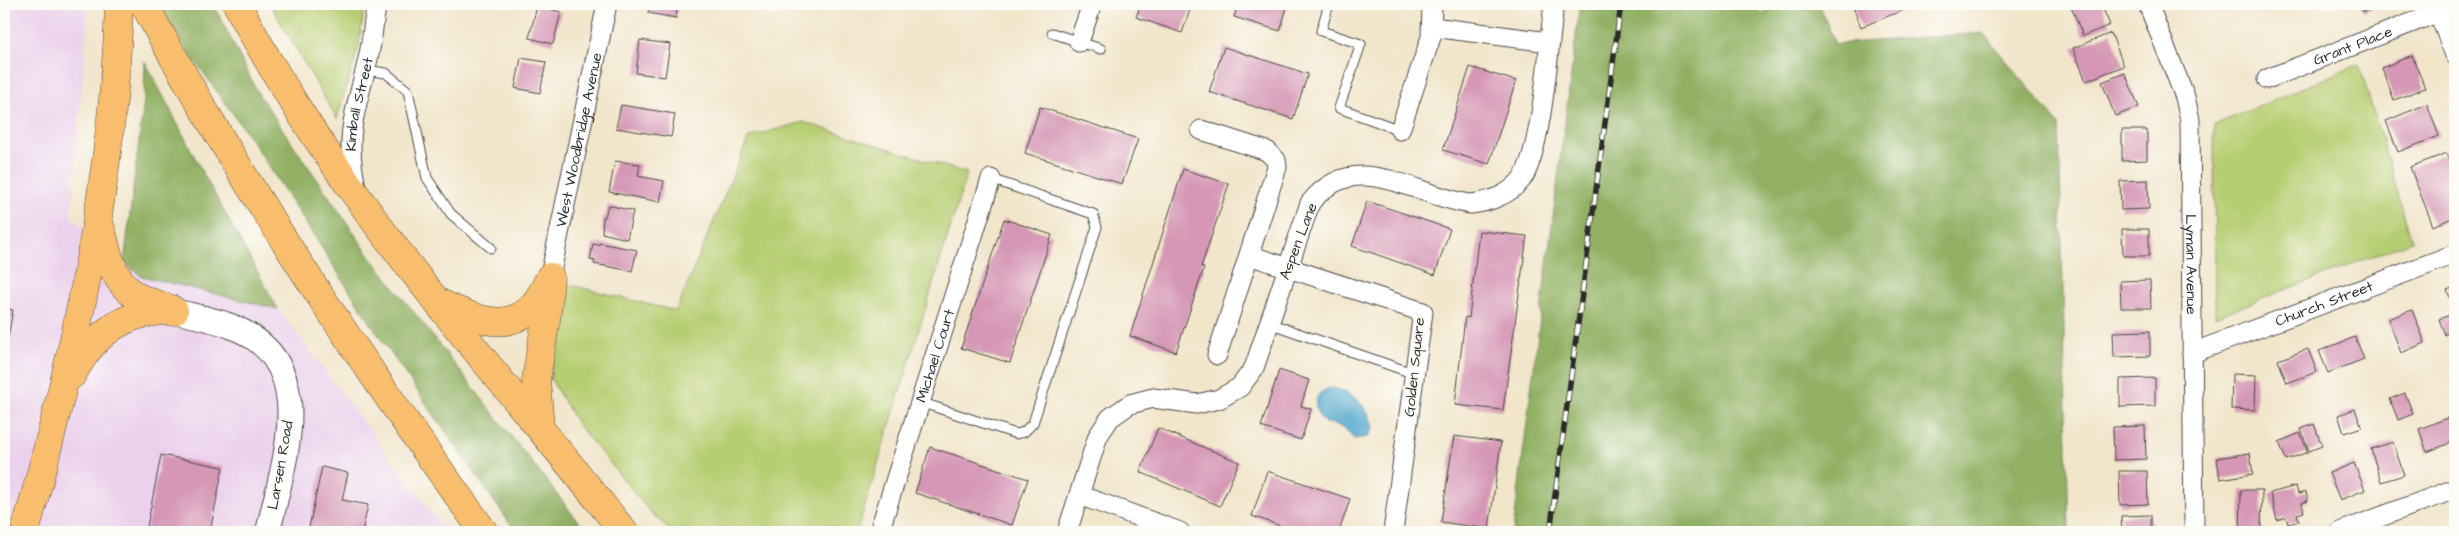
<svg xmlns="http://www.w3.org/2000/svg" width="2459" height="536" viewBox="0 0 2459 536" font-family="'Architects Daughter',sans-serif">
<style>
.built{fill:#ebd1ec}
.green{fill:#b7cd72;stroke:#717c4e}
.forest{fill:#91b064;stroke:#5e6e48}
.water{fill:#51a6cd;stroke:#3e687c}
.building{fill:#d597b5}
.lines{fill:none;stroke-linecap:round;stroke-linejoin:round}
.service-casing{stroke:#494743;stroke-width:11}
.minor-casing{stroke:#494743;stroke-width:21}
.tertiary-casing{stroke:#494743;stroke-width:26}
.trunk-casing{stroke:#494743;stroke-width:29}
.service{stroke:#fff;stroke-width:9}
.minor{stroke:#fff;stroke-width:19}
.tertiary{stroke:#fff;stroke-width:24}
.trunk{stroke:#f9be6d;stroke-width:28}
.rail-casing{stroke:#2b2b2b;stroke-width:5.5}
.rail{stroke:#fdfcf7;stroke-width:4;stroke-dasharray:11;stroke-linecap:butt}
.labels{text-anchor:middle;stroke-width:4;stroke-linejoin:round;paint-order:stroke}
.street-label{font-size:15px;fill:#2b2b2b;stroke:#fdfcf7}
</style>
<rect width="100%" height="100%" fill="#fdfcf7"/>
<filter id="ink" filterUnits="userSpaceOnUse"><feTurbulence type="fractalNoise" baseFrequency=".02" numOctaves="2"/><feDisplacementMap in="SourceGraphic" scale="10" xChannelSelector="R" yChannelSelector="G"/><feConvolveMatrix kernelMatrix="1 2 1 2 8 2 1 2 1" color-interpolation-filters="sRGB"/></filter>
<filter id="wash" filterUnits="userSpaceOnUse"><feTurbulence type="fractalNoise" baseFrequency=".0096" numOctaves="4" result="noise"/><feDisplacementMap in="SourceGraphic" scale="20" xChannelSelector="R" yChannelSelector="G"/><feGaussianBlur stdDeviation="1.12" result="paint"/><feColorMatrix in="noise" values="0 0 0 0 0 0 0 0 0 0 0 0 0 0 0 0 0 1.4 0 .05"/><feComposite in="paint" operator="in"/></filter>
<g filter="url(#wash)">
<rect width="100%" height="100%" fill="#f1e5ca"/>
<polygon class="built" points="4,4 85,4 88,14 71,217 141,276 278,309 446,532 4,532"/>
<g class="green">
<polygon points="270,4 365,4 359,45 337,119"/>
<polygon points="2359,64 2412,241 2215,317 2214,125"/>
<polygon points="803,122 967,173 857,532 670,532 663,523 652,514 578,425 550,378 566,284 676,311 749,137"/>
<polygon points="581,525 602,526 606,532 578,532"/>
</g>
<g class="forest">
<polygon points="159,4 213,4 259,95 369,255 581,525 578,532 515,531 381,339 251,139 159,11"/>
<polygon points="1580,4 1754,4 1761,13 1787,4 1819,4 1835,44 1983,33 2059,124 2069,532 1513,532"/>
<polygon points="145,61 204,175 278,309 141,276 124,262 144,100"/>
</g>
<path class="water" d="M1333,388C1355,393 1368,406 1373,428L1368,437L1354,439C1345,428 1339,424 1325,423C1311,410 1312,390 1333,388Z"/>
<g id="blocks">
<g class="building">
<polygon points="650,4 678,4 676,18 648,13"/>
<polygon points="1141,4 1192,4 1182,33 1136,17"/>
<polygon points="1238,4 1288,4 1280,31 1234,17"/>
<polygon points="1477,4 1518,4 1518,5 1477,8"/>
<polygon points="1852,4 1904,4 1906,9 1861,27"/>
<polygon points="2070,4 2101,4 2110,25 2083,36"/>
<polygon points="2359,4 2383,4 2363,12"/>
<polygon points="537,6 561,12 553,44 529,38"/>
<polygon points="2111,33 2124,66 2086,81 2073,48"/>
<polygon points="640,40 670,44 665,77 636,73"/>
<polygon points="1224,47 1308,74 1293,119 1209,92"/>
<polygon points="2412,55 2425,88 2394,100 2382,68"/>
<polygon points="521,58 546,62 540,93 515,88"/>
<polygon points="1470,67 1516,81 1489,164 1443,150"/>
<polygon points="2125,73 2139,107 2115,116 2102,82"/>
<polygon points="2427,104 2439,136 2398,152 2386,121"/>
<polygon points="621,105 675,114 671,137 616,128"/>
<polygon points="1040,107 1138,139 1122,184 1025,153"/>
<polygon points="2122,130 2147,130 2147,160 2122,161"/>
<polygon points="2447,153 2455,175 2455,217 2433,226 2410,167"/>
<polygon points="615,161 640,164 638,176 664,181 660,202 609,192"/>
<polygon points="1183,169 1229,184 1201,267 1204,268 1176,352 1130,336"/>
<polygon points="2148,180 2149,209 2121,210 2120,181"/>
<polygon points="1367,201 1450,229 1435,275 1352,246"/>
<polygon points="608,205 633,211 627,239 602,233 603,217 605,217"/>
<polygon points="1004,219 1052,235 1010,363 961,348"/>
<polygon points="2122,229 2149,229 2149,256 2123,256"/>
<polygon points="1479,231 1527,236 1503,410 1455,405 1465,317 1469,318"/>
<polygon points="599,243 637,250 632,271 594,264 595,261 590,260 593,244 599,245"/>
<polygon points="2150,280 2151,308 2121,308 2120,281"/>
<polygon points="2455,287 2455,311 2447,290"/>
<polygon points="4,308 13,310 5,354 4,354"/>
<polygon points="2412,310 2425,343 2401,353 2388,319"/>
<polygon points="2455,313 2455,331 2445,335 2439,319"/>
<polygon points="2150,331 2150,356 2114,357 2113,332"/>
<polygon points="2355,337 2364,359 2328,373 2319,351"/>
<polygon points="2308,349 2317,372 2287,383 2278,360"/>
<polygon points="1279,370 1309,380 1301,406 1311,409 1301,440 1261,427"/>
<polygon points="2232,374 2256,375 2255,410 2231,409"/>
<polygon points="2155,378 2155,406 2120,407 2120,379"/>
<polygon points="2405,393 2413,414 2398,420 2390,399"/>
<polygon points="2355,409 2362,427 2344,433 2338,415"/>
<polygon points="2455,415 2455,441 2427,452 2419,429"/>
<polygon points="2314,424 2322,446 2309,451 2301,429"/>
<polygon points="2145,426 2146,459 2114,460 2113,427"/>
<polygon points="1158,428 1239,462 1220,506 1140,472"/>
<polygon points="2300,433 2308,452 2286,460 2279,442"/>
<polygon points="1454,436 1501,442 1489,529 1441,522"/>
<polygon points="2393,442 2404,475 2381,482 2371,449"/>
<polygon points="930,447 1028,479 1012,525 915,493"/>
<polygon points="2250,453 2253,474 2220,479 2217,458"/>
<polygon points="161,455 223,467 210,532 146,532"/>
<polygon points="2354,463 2365,490 2340,500 2329,473"/>
<polygon points="322,467 348,473 342,500 368,505 362,532 308,532"/>
<polygon points="1267,471 1350,499 1339,532 1298,532 1252,516"/>
<polygon points="2119,471 2147,471 2148,504 2120,505"/>
<polygon points="2296,486 2298,494 2306,492 2308,501 2302,503 2304,512 2297,514 2299,521 2288,524 2286,517 2277,520 2270,493"/>
<polygon points="2241,490 2262,490 2261,532 2240,532"/>
<polygon points="2151,515 2151,532 2122,532 2121,516"/>
</g>
</g>
</g>
<g filter="url(#ink)">
<use href="#blocks" fill-opacity="0" stroke="#494743" stroke-width="1"/>
<g class="lines">
<defs>
<g id="service">
<polyline points="1329,4 1321,31 1361,44 1339,108 1400,130"/>
<polyline points="1052,33 1101,49"/>
<polyline points="365,70 386,73 408,91 427,178 451,214 491,248"/>
<polyline points="1269,323 1415,374"/>
<polyline points="920,402 1016,434 1024,432 1033,423 1097,227 1093,214 991,179"/>
</g>
<g id="minor">
<path id="s1" d="M2148,4L2185,97L2190,120L2194,532"/>
<polyline points="2435,4 2455,55"/>
<polyline points="1433,27 1549,42"/>
<polyline points="1079,42 1092,4"/>
<path id="s2" d="M2267,79L2439,12"/>
<polyline points="1201,130 1267,151 1276,160 1277,167 1217,355"/>
<polyline points="1400,130 1431,37 1432,4"/>
<path id="s3" d="M356,187C343,129 358,108 369,54C373,37 373,20 377,4"/>
<polyline points="1249,255 1423,312 1393,532"/>
<path id="s4" d="M550,277L607,4"/>
<path id="s5" d="M2192,353L2455,254"/>
<polyline points="1079,495 1180,532"/>
<path id="s6" d="M879,532L991,179"/>
<path d="M1067,532L1098,436L1110,418L1130,404L1153,398L1197,404L1219,399L1240,387L1254,368L1310,203C1356,145 1414,197 1471,204C1489,202 1509,195 1521,180C1542,154 1549,42 1554,4"/>
<polyline points="2340,532 2455,489"/>
</g>
<path id="tertiary" d="M174,311C194,316 215,319 233,327C322,363 283,462 268,532"/>
<g id="trunk">
<path d="M144,4C243,187 362,364 484,532"/>
<path d="M237,4C339,200 488,361 624,532"/>
<path d="M99,222C107,249 111,282 138,297C148,302 160,305 171,309"/>
<path d="M440,303C485,324 522,338 547,283"/>
<path d="M72,375C93,334 127,309 174,311"/>
<polyline points="540,427 536,380 547,313 550,277"/>
<path d="M25,532C73,360 114,183 119,4"/>
</g>
</defs>
<use href="#service" class="service-casing"/>
<use href="#minor" class="minor-casing"/>
<use href="#tertiary" class="tertiary-casing"/>
<use href="#trunk" class="trunk-casing"/>
<use href="#service" class="service"/>
<use href="#minor" class="minor"/>
<use href="#tertiary" class="tertiary"/>
<use href="#trunk" class="trunk"/>
<defs>
<polyline id="rail" points="1550,532 1621,4"/>
</defs>
<use href="#rail" class="rail-casing"/>
<use href="#rail" class="rail"/>
</g>
</g>
<g class="labels">
<g class="street-label">
<text dy="5" stroke="none"><textPath href="#s2" startOffset="92">Grant Place</textPath></text>
<text dy="5" stroke="none"><textPath href="#s3" startOffset="84">Kimball Street</textPath></text>
<text dy="5" stroke="none"><textPath href="#s4" startOffset="140">West Woodbridge Avenue</textPath></text>
<text transform="translate(1298 241) rotate(-69)" y="5">Aspen Lane</text>
<text dy="5" stroke="none"><textPath href="#s1" startOffset="268">Lyman Avenue</textPath></text>
<text dy="5" stroke="none"><textPath href="#s5" startOffset="141">Church Street</textPath></text>
<text dy="5" stroke="none"><textPath href="#s6" startOffset="185">Michael Court</textPath></text>
<text transform="translate(1414 367) rotate(-84)" y="5">Golden Square</text>
<text transform="translate(280 465) rotate(-80)" y="5">Larsen Road</text>
</g>
</g>
<rect width="2459" height="536" fill="none" stroke="#fdfcf7" stroke-width="20"/>
</svg>
